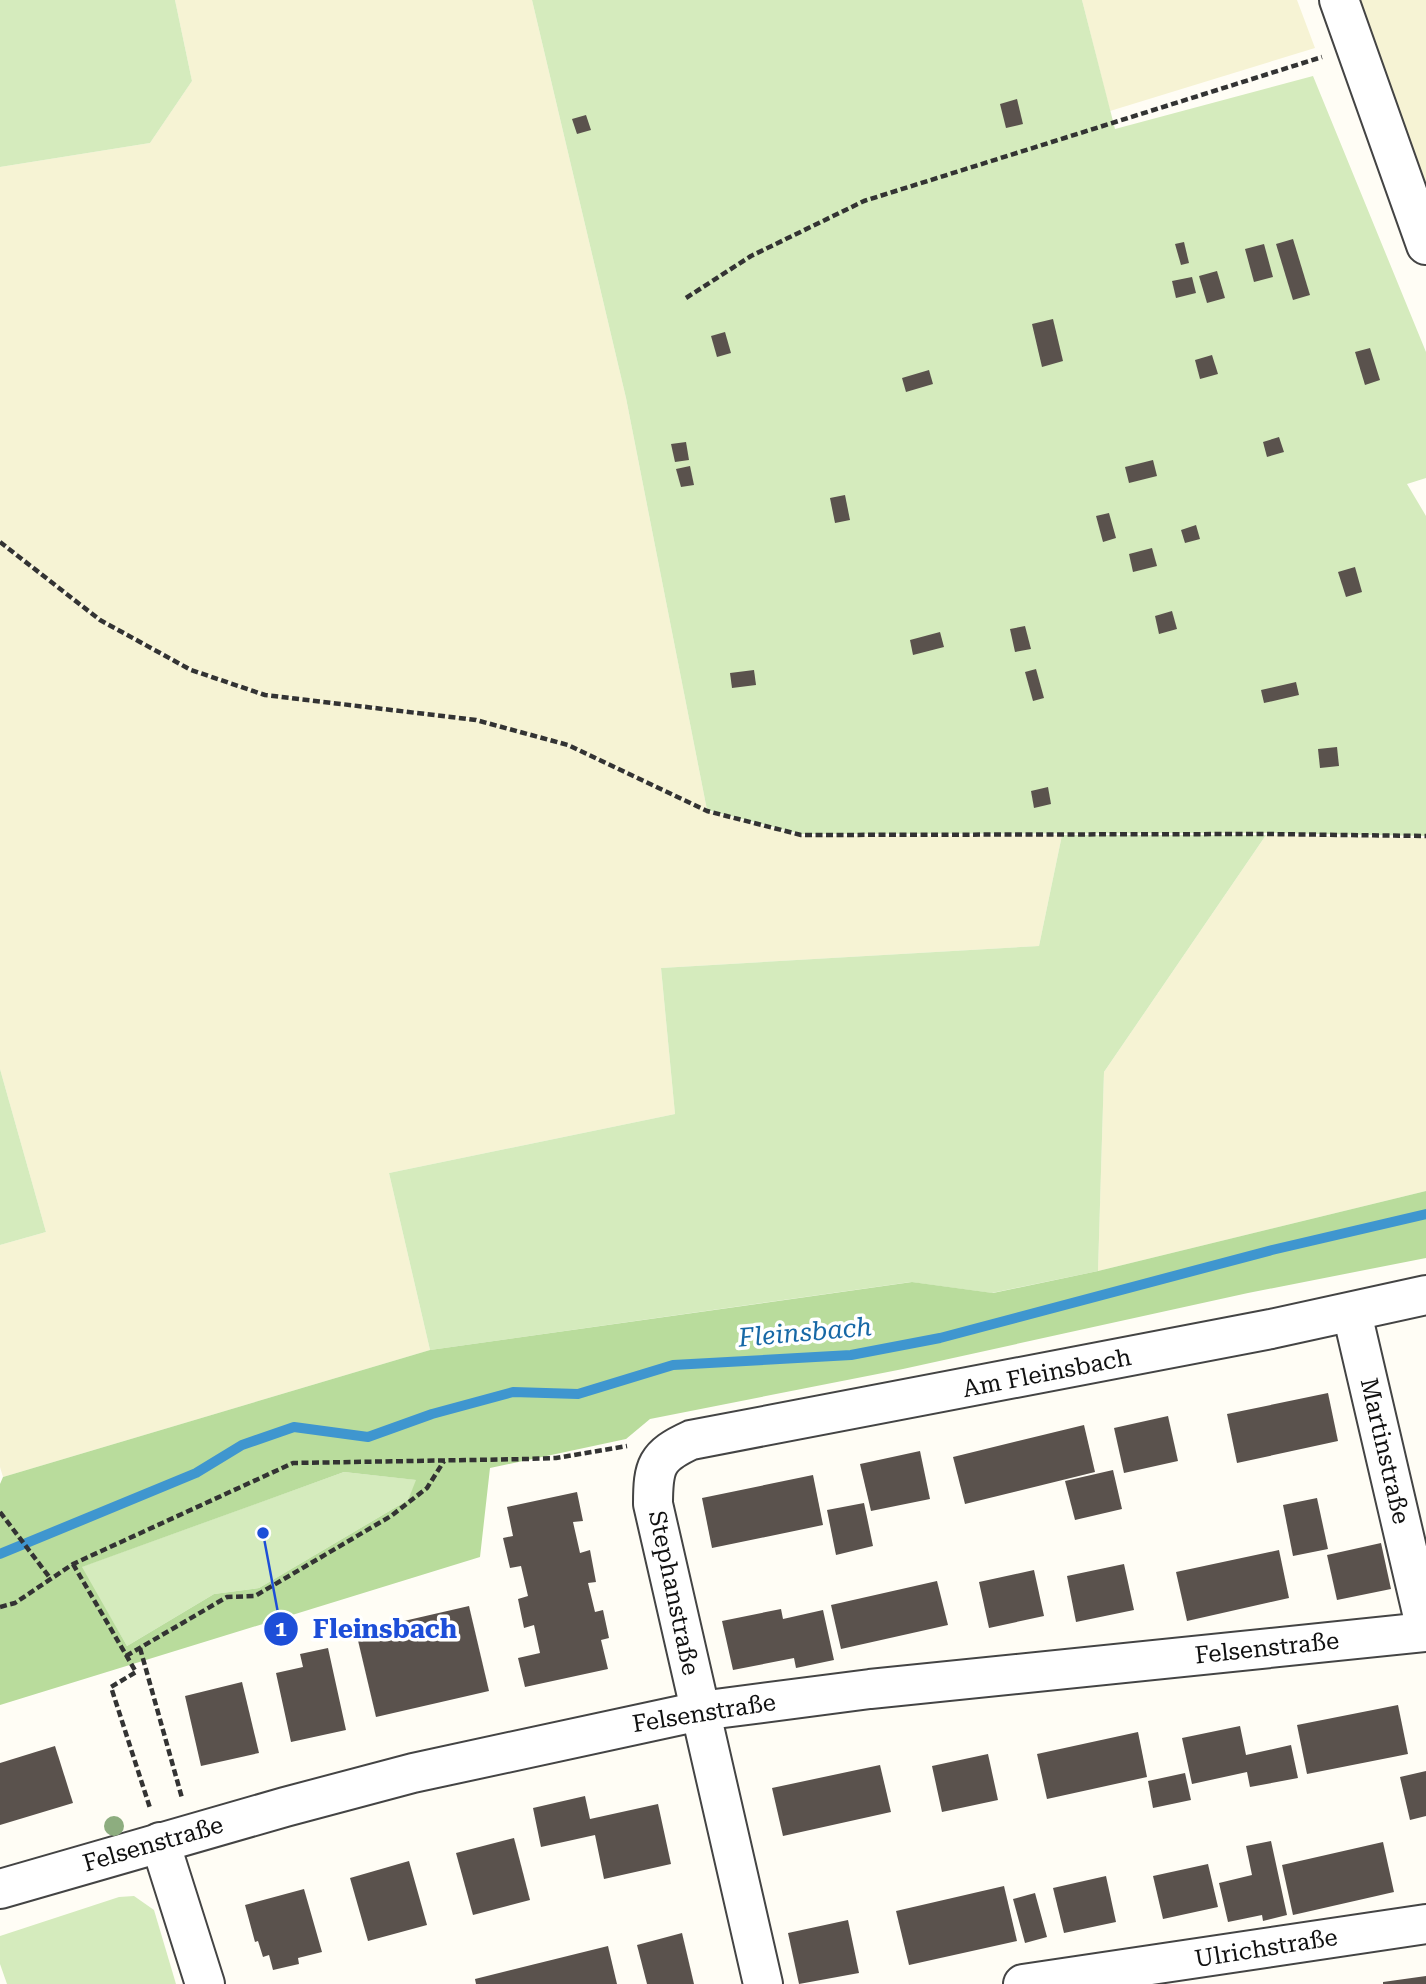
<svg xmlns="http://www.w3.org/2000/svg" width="1426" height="1984" viewBox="0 0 1426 1984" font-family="'Roboto Serif',serif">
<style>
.farmland{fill:#f6f3d4}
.green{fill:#d5ebbd}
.forest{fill:#b9dc9c;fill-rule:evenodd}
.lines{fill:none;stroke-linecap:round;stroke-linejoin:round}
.stream{stroke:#3f96cf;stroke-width:10}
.building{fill:#5a524d}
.minor-casing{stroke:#444;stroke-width:42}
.path{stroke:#333;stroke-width:4.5;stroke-dasharray:7 3.5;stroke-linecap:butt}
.minor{stroke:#fff;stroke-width:38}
.tree{fill:#8dad7f}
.labels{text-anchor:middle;stroke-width:7;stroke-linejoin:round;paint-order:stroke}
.street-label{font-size:24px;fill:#111;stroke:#fff}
.water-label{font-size:26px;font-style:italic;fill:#1768a6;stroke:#fff}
.leader{fill:none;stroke:#1d4ed8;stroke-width:2.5}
.callout-dot{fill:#1d4ed8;stroke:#fff;stroke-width:2.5}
.mark-label{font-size:21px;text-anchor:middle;font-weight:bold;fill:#fff}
.callout-label{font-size:26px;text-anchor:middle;font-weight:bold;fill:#1d4ed8;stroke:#fff;stroke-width:7;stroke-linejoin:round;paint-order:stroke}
</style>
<rect width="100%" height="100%" fill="#fffdf5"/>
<g class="farmland">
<polygon points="175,0 532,0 626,398 707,810 568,745 476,719 265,694 192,669 101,620 0,541 0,167 150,143 192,81"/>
<polygon points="1082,0 1297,0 1315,48 1110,111"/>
<polygon points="1353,0 1426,0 1426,205"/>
<polygon points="0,543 100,621 191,671 264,695 476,720 568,746 707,811 801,836 1062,835 1039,946 661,968 675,1114 389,1173 430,1350 3,1477 0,1467 0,1245 46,1232 0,1069"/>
<polygon points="1266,835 1426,838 1426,1191 1098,1271 1104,1072"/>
</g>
<g class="green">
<polygon points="0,0 175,0 192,81 150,143 0,167"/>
<polygon points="532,0 1082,0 1115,129 1313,76 1426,352 1426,478 1407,484 1426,516 1426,836 1267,833 801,834 707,810 626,398"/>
<polygon points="1062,835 1266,835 1104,1072 1098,1271 992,1293 911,1282 430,1350 389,1173 675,1114 661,968 1039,946"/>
<polygon points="0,1069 46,1232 0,1245"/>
<polygon points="344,1472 417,1480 408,1500 259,1588 214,1594 127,1646 81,1567"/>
<polygon points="134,1896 154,1910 176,1984 7,1984 0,1964 0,1936 119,1897"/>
</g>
<path class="forest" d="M1426,1191V1258L1248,1293L903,1369L650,1419L626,1439L490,1468L480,1557L0,1705V1484L3,1477L430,1350L912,1282L993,1293L1098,1271ZM344,1472L416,1480L408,1500L259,1588L214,1594L127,1646L82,1567Z"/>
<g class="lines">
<polyline class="stream" points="0,1554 196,1473 242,1445 294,1427 368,1437 432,1414 513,1392 578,1394 673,1365 851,1355 940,1338 1272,1250 1426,1214"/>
</g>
<g class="building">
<polygon points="1017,99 1023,124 1006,128 1000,104"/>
<polygon points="586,115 591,130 577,134 572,119"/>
<polygon points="1293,239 1310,295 1293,300 1276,244"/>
<polygon points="1184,242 1189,263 1181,265 1175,244"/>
<polygon points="1264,244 1273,277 1254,282 1245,249"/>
<polygon points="1217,271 1225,298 1207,303 1199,276"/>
<polygon points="1192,277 1196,293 1176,298 1172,281"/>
<polygon points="1053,319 1063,361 1042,367 1032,324"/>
<polygon points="725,332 731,353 717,357 711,336"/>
<polygon points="1370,348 1380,380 1365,385 1355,352"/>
<polygon points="1212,355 1218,374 1200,379 1195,360"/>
<polygon points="929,370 933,384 906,392 902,378"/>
<polygon points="1279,437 1284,452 1267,457 1263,442"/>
<polygon points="686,442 689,460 675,462 671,444"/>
<polygon points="1153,460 1157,476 1129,483 1125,467"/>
<polygon points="690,466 694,485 681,487 676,469"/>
<polygon points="845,495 850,520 835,523 830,498"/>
<polygon points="1109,513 1116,538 1103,542 1096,516"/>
<polygon points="1196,525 1200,539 1185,543 1181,530"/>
<polygon points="1152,548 1157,566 1133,572 1129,554"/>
<polygon points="1355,567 1362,592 1346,597 1338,572"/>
<polygon points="1172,611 1177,629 1159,634 1155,616"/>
<polygon points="1025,626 1031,649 1015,652 1010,629"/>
<polygon points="940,632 944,647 913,655 910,640"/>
<polygon points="1036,669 1044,698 1033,701 1025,672"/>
<polygon points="754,670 756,685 732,688 730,673"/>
<polygon points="1296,682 1299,695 1264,703 1261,690"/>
<polygon points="1337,747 1339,766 1320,768 1318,749"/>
<polygon points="1048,787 1051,804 1034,808 1031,791"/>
<polygon points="1328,1393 1338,1441 1237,1463 1227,1414"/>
<polygon points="1168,1416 1178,1461 1124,1473 1114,1428"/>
<polygon points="1084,1425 1095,1472 965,1504 953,1457"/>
<polygon points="920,1451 930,1499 871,1511 860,1464"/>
<polygon points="1113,1470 1122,1509 1075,1520 1065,1481"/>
<polygon points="813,1475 823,1525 712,1548 702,1498"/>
<polygon points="577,1492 583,1521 573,1522 580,1553 590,1550 596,1582 588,1583 595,1612 603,1610 609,1638 601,1640 608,1669 525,1687 518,1658 540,1653 534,1625 524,1628 518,1599 528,1596 521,1566 510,1568 503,1538 513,1536 507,1507"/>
<polygon points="1317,1498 1328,1549 1293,1556 1283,1505"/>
<polygon points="864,1503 873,1546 836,1555 827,1510"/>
<polygon points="1381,1543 1391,1589 1337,1600 1327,1555"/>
<polygon points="1279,1550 1289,1598 1187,1621 1176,1572"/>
<polygon points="1124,1564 1134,1610 1076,1622 1067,1576"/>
<polygon points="1034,1570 1044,1616 989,1628 979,1582"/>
<polygon points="937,1581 948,1625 841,1649 831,1605"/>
<polygon points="469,1606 489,1691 376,1717 356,1632"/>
<polygon points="781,1609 783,1619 823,1610 834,1660 796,1668 794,1658 733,1670 722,1621"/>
<polygon points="328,1648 346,1730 291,1742 276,1673 303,1667 300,1654"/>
<polygon points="242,1682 259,1753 201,1766 185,1696"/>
<polygon points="1398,1705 1408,1754 1307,1774 1297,1725"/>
<polygon points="1240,1726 1246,1755 1291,1745 1298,1778 1250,1787 1247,1772 1192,1784 1182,1738"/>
<polygon points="1138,1732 1147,1777 1047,1799 1037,1754"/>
<polygon points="55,1746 73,1803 0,1825 0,1763"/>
<polygon points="988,1754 998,1800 942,1812 932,1766"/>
<polygon points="880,1765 891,1812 783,1836 772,1788"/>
<polygon points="1426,1771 1426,1816 1410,1820 1400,1777"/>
<polygon points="1185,1773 1191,1800 1153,1808 1148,1781"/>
<polygon points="585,1796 590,1819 658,1804 671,1864 604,1879 595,1835 541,1847 533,1808"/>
<polygon points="514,1838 530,1900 473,1915 456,1853"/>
<polygon points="1271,1841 1287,1915 1263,1921 1262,1915 1228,1922 1219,1883 1252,1875 1246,1846"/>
<polygon points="1383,1842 1394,1892 1293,1915 1282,1865"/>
<polygon points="409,1861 427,1925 368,1941 350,1878"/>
<polygon points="1208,1864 1218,1907 1163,1919 1153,1876"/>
<polygon points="1106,1876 1116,1922 1064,1933 1053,1888"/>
<polygon points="1004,1886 1017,1941 909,1965 896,1911"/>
<polygon points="304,1889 322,1952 298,1958 299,1964 273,1970 269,1955 263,1957 258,1941 255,1942 245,1905"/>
<polygon points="1035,1893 1047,1937 1025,1943 1013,1899"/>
<polygon points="848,1920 859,1973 799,1984 788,1933"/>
<polygon points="682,1933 694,1984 647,1984 637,1945"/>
<polygon points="608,1946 617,1984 476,1984 475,1979"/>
<polygon points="1426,1976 1426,1984 1383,1984 1383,1982"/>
</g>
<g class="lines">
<defs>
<g id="minor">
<polyline points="1339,0 1426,245"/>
<polyline points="1352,1313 1426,1630"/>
<polyline points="160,1842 205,1984"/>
<polyline points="0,1889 285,1807 413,1773 700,1711 870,1689 1426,1632"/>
<path d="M763,1984L653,1504C653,1466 656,1456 691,1440L1271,1329L1426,1295"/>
<polyline points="1023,1984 1426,1924"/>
</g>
</defs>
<use href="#minor" class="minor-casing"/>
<g class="path">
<polyline points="686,298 751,256 864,201 1322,57"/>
<polyline points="0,542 100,620 191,670 265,695 476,720 568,745 707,811 801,835 1267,834 1426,836"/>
<polyline points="0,1512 50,1578"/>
<polyline points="73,1564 136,1672 111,1687 150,1808"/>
<polyline points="0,1607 15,1603 73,1564 293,1463 529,1459 556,1458 627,1446"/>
<polyline points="140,1648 182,1798"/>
<polyline points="126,1656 227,1597 255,1596 391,1516 427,1488 444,1461"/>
</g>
<use href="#minor" class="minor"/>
</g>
<circle class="tree" cx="114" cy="1826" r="10"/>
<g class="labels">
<g class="street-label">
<text transform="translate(1047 1373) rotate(-11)" y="8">Am Fleinsbach</text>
<text transform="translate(1385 1451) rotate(77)" y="8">Martinstraße</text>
<text transform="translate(674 1593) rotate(78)" y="8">Stephanstraße</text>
<text transform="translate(1267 1648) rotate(-6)" y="8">Felsenstraße</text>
<text transform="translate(704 1713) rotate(-9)" y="8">Felsenstraße</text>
<text transform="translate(153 1844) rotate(-16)" y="8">Felsenstraße</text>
<text transform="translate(1266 1948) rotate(-9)" y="8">Ulrichstraße</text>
</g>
<g class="water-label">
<text transform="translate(805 1332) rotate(-5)" y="9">Fleinsbach</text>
</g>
</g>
<path class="leader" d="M263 1533L281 1629"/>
<g class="callout-dot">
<circle cx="263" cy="1533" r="7"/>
<circle cx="281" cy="1629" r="18"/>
</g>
<g class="mark-label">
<text x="281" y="1636">1</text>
</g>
<g class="callout-label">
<text x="385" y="1638">Fleinsbach</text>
</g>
</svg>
